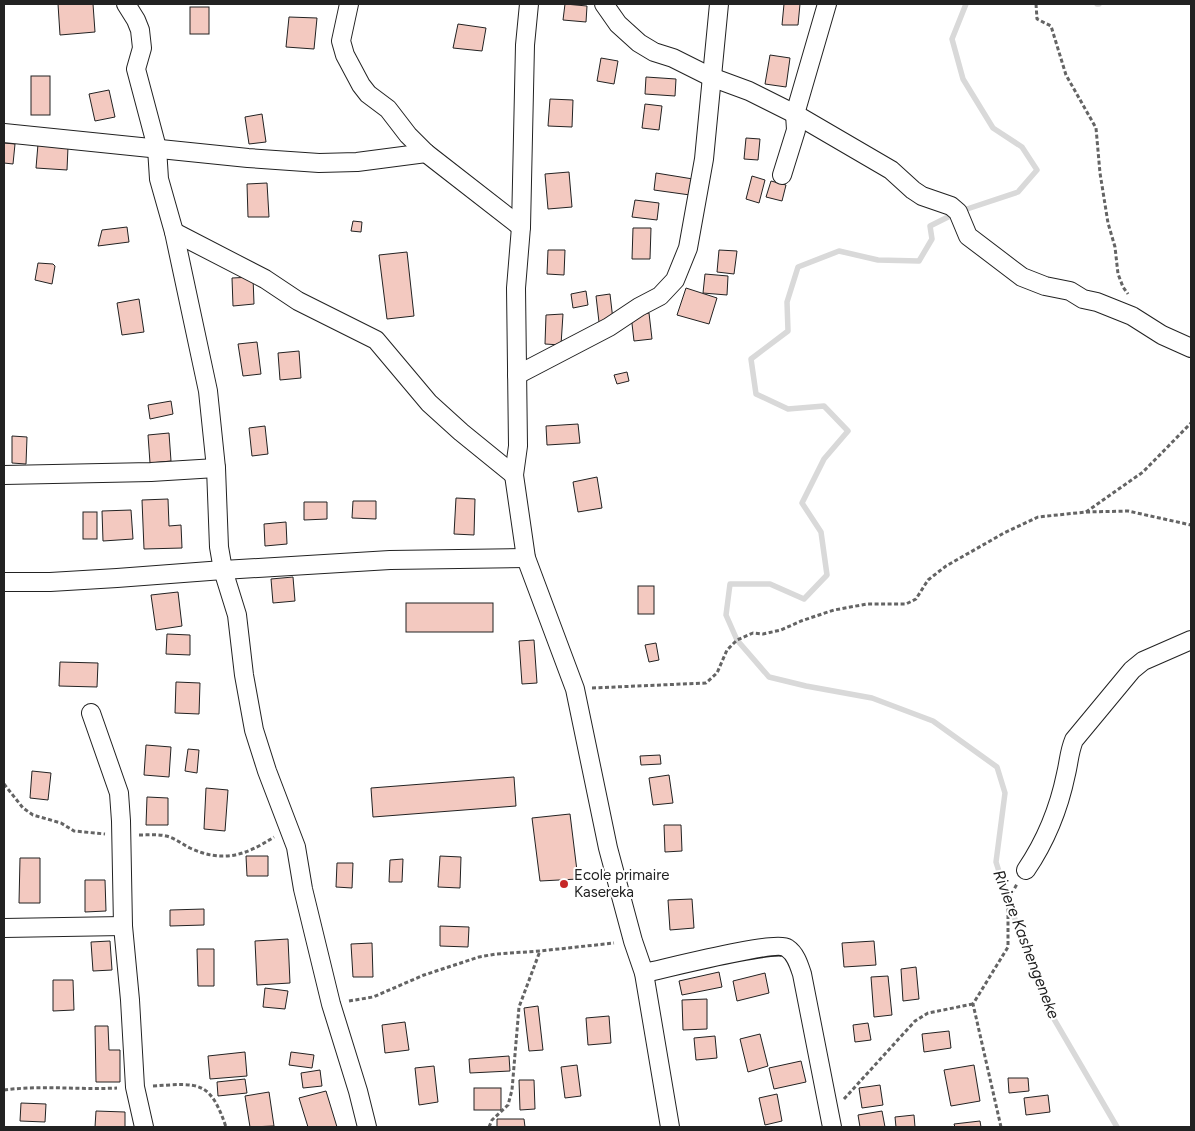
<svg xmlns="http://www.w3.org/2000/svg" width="1195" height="1131" viewBox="0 0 1195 1131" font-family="Figtree,sans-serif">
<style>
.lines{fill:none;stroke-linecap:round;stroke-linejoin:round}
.stream{stroke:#d9d9d9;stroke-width:5.5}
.building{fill:#f3c9c0;stroke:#222}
.street-casing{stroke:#222;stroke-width:20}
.path{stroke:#646464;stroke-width:3;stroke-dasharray:4 2.5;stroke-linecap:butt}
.street{stroke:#fff;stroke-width:18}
.poi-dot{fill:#c62828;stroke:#fff;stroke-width:2}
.labels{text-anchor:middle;stroke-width:4;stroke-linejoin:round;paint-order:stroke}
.poi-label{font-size:15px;fill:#222;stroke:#fff;text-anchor:start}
.water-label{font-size:16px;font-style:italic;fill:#222;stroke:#fff}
</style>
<rect width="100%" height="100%" fill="#fff"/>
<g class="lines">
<g class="stream">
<polyline points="966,4 952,39 963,79 993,128 1022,147 1037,170 1018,192 958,212 930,226 932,239 919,261 878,260 839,251 798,267 787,302 788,331 751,359 756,394 788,409 824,406 848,431 824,459 802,503 821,532 827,575 804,599 770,584 730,584 726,615 737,640 769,677 806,686 872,698 933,721 997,767 1005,793 996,862 1008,900 1047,1007 1117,1127"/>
<polyline points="1097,4 1099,4"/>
</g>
</g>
<g class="building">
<polygon points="58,4 93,4 95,32 60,35"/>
<polygon points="565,4 587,6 586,22 563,20"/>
<polygon points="784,4 800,4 798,25 782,25"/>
<rect x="190" y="7" width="19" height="27"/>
<polygon points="289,17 317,18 314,49 286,47"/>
<polygon points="458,24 486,28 482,51 453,48"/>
<polygon points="770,55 790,58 786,87 765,84"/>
<polygon points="601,58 618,61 614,84 597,81"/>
<rect x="31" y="76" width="19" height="39"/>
<polygon points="646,77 676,79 675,96 645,94"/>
<polygon points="109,90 115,117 95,121 89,94"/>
<polygon points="550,99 573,100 572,127 548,126"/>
<polygon points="645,104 662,106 659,130 642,128"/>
<polygon points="262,114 266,142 249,144 245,117"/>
<polygon points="746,138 760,139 758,160 744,159"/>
<polygon points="4,143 15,144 13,164 4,163"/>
<polygon points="38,144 68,147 67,170 36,168"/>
<polygon points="569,172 572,207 548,209 545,174"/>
<polygon points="656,173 693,179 690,195 654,190"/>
<polygon points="752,176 765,180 759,203 746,199"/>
<polygon points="771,181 786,185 782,201 766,197"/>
<polygon points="267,183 269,217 248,217 247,184"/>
<polygon points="635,200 659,203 657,220 632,217"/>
<polygon points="353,221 362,222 361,232 351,231"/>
<polygon points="127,227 129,242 98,246 102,230"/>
<polygon points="633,228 651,228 650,259 632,259"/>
<polygon points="548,250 565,250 564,275 547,274"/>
<polygon points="719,250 737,251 734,274 717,272"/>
<polygon points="407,252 414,316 387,319 379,255"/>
<polygon points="38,263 53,264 55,266 52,284 35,280"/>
<polygon points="705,274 728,276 727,295 703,293"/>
<polygon points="253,277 254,304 233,306 232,278"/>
<polygon points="686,288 717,298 709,324 677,315"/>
<polygon points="586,291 588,305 573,308 571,294"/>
<polygon points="610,294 613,320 599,322 596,296"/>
<polygon points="139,299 144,332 122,335 117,303"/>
<polygon points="649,313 652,339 634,341 631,315"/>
<polygon points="563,314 561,345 545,344 546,315"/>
<polygon points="257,342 261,374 243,376 238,344"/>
<polygon points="299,351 301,378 280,380 278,353"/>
<polygon points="627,372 629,381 617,384 614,375"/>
<polygon points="171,401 173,414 150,419 148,405"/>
<polygon points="578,424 580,443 547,445 546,426"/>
<polygon points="265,426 268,454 252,456 249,428"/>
<polygon points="169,433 171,461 150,463 148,435"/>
<polygon points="12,436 27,437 26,464 12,463"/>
<polygon points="597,477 602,508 578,512 573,482"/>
<polygon points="456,498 475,499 474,535 454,534"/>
<polygon points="168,499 169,526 181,525 182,548 144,549 142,500"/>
<polygon points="353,501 376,501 376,519 352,518"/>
<polygon points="304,502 327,502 327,519 304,520"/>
<polygon points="131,510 133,539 103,541 102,511"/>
<rect x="83" y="512" width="14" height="27"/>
<polygon points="286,522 287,544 265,546 264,524"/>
<polygon points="293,577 295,601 273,603 271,579"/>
<rect x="638" y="586" width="16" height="28"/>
<polygon points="178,592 182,626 156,630 151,595"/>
<rect x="406" y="603" width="87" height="29"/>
<polygon points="167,634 190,635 190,655 166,654"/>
<polygon points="534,640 537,683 522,684 519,641"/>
<polygon points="656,643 659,660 649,662 645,645"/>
<polygon points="60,662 98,663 97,687 59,686"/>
<polygon points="176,682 200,683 199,714 175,713"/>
<polygon points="146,745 171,747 169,777 144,775"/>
<polygon points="188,749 199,750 197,773 185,771"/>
<polygon points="660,755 661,764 641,765 640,756"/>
<polygon points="32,771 51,773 48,800 30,798"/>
<polygon points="669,775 673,803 653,805 649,778"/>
<polygon points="514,777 516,806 373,817 371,788"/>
<polygon points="206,788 228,790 225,831 204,829"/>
<polygon points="147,797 168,798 168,825 146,825"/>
<polygon points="570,814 578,879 540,881 532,818"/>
<polygon points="664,825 681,825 682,851 665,852"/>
<polygon points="246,856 268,856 268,876 247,876"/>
<polygon points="440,856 461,857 460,888 438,887"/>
<polygon points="20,858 40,858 40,903 19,903"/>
<polygon points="403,859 402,882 389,882 390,860"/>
<polygon points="337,863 353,863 352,888 336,887"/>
<polygon points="85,880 105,880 106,911 85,912"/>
<polygon points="692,899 694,928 670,930 668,900"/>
<polygon points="204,909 204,925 170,926 170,910"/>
<polygon points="440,926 469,927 468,947 440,946"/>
<polygon points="288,939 290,983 257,985 255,941"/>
<polygon points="110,941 112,970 93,971 91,942"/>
<polygon points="874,941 876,965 844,967 842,943"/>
<polygon points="372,943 373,977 353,977 351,944"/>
<polygon points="197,949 214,949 214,986 198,986"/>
<polygon points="916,967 919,999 903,1001 901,969"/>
<polygon points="719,972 722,987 682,995 679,981"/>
<polygon points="765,973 769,993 737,1001 733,981"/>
<polygon points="888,976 892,1015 874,1017 871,977"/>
<polygon points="53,980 73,980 74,1010 53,1011"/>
<polygon points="265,988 288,991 285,1009 263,1007"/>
<polygon points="707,999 707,1029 683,1030 682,1000"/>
<polygon points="538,1006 543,1050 529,1051 524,1008"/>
<polygon points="609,1016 611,1043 588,1045 586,1018"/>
<polygon points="405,1022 409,1050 385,1053 382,1025"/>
<polygon points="868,1023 871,1040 855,1042 853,1025"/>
<polygon points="95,1026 108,1026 109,1050 120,1050 120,1082 96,1082"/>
<polygon points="949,1031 951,1048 924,1052 922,1034"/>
<polygon points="760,1034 768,1066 748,1072 740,1039"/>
<polygon points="715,1036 717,1058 696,1060 694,1038"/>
<polygon points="245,1052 247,1076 210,1079 208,1056"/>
<polygon points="291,1052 314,1055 312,1068 289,1065"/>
<polygon points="509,1056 510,1071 470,1073 469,1059"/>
<polygon points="801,1061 806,1082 774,1089 769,1068"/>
<polygon points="577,1065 581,1096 565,1098 561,1067"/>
<polygon points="974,1065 980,1101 951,1106 944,1070"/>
<polygon points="434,1066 438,1102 419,1105 415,1068"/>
<polygon points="320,1070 322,1086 303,1088 301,1073"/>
<polygon points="1008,1078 1028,1078 1029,1091 1009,1093"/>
<polygon points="245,1079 247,1093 218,1096 217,1082"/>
<polygon points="519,1080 534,1080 535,1109 520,1110"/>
<polygon points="880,1085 883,1105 862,1108 859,1088"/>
<rect x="474" y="1088" width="27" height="22"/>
<polygon points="326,1091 337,1127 308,1127 299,1098"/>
<polygon points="269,1092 274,1126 250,1127 245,1096"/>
<polygon points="777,1094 782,1121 765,1125 759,1098"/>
<polygon points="1048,1095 1050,1112 1026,1115 1024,1098"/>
<polygon points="21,1103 46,1104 45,1122 20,1121"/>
<polygon points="96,1111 125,1112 125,1127 95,1127"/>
<polygon points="882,1111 885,1127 860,1127 858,1115"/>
<polygon points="914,1115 915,1127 896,1127 895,1117"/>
<polygon points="497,1119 524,1119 525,1127 497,1127"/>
<polygon points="980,1121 981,1127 955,1127 954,1124"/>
</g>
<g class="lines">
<defs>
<g id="street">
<polyline points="126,4 136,20 140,30 142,48 136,69 157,148 159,179 174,232 208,391 216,468 219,547 223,570 237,615 244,675 254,730 267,771 296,847 303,889 331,1004 358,1091 367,1127"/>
<polyline points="349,4 341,41 345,55 361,85 368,94 388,109 408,135 426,153 521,227"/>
<polyline points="529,4 525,45 521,227 516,288 518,446 514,475 526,558 575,689 608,848 633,941 644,973 670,1127"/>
<polyline points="604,4 618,24 639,43 654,52 673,58 711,77 749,91 795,114 891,170 913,190 922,196 951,206 958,212 968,236 1022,277 1045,286 1070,291 1083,299 1097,302 1132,316 1162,335 1191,348"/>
<polyline points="4,133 248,158 319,163 357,162 426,153"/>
<polyline points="782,175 796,130 795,114 827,4"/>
<polyline points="174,232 265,279 298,301 376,340 429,403 461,432 514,475"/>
<polyline points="517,375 609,327 639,307 660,296 675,280 688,248 704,159 719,4"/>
<polyline points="4,475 151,472 216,468"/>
<polyline points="4,582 50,582 117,578 223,570 390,560 526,558"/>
<polyline points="91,713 119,793 121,821 123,926 130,1000 135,1087 144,1127"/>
<path d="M1026,870C1045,842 1059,808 1066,774C1069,762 1069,752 1074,740L1132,670L1143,661L1191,640"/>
<polyline points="4,928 123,926"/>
<path d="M644,973C664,969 776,940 787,948C796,954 799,965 802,974L832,1127"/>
</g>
</defs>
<use href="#street" class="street-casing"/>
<g class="path">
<polyline points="1036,4 1037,19 1051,26 1066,75 1096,128 1100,173 1108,223 1115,247 1118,274 1123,287 1128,294"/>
<polyline points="1086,512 1143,472 1191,423"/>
<polyline points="592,688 706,683 717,673 727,650 737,640 753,633 763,634 781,630 801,621 834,610 867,604 906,604 916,599 928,580 946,566 1004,533 1038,517 1086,512 1128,511 1191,525"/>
<polyline points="4,784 23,808 33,815 61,823 74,831 105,834"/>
<path d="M139,835C148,835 157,834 166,836C175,838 182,844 190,848C222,863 245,856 274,837"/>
<polyline points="349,1001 373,997 424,975 479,957 496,954 540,951 614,943"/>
<path d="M153,1086C199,1083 210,1080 226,1127"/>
<path d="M4,1090C42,1085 79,1090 117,1088"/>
<polyline points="844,1099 915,1021 928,1013 973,1004"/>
<polyline points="489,1127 492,1120 508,1105 512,1090 519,1007 540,951"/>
<polyline points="1001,1127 973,1004 1008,947 1008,900 1017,884"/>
</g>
<use href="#street" class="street"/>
</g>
<circle class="poi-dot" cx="564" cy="884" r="5"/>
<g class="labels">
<g class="poi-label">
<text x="574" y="880">Ecole primaire<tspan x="574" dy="17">Kasereka</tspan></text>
</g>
<g class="water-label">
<text transform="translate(1027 944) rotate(69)" y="6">Riviere Kashengeneke</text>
</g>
</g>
<rect width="1195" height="1131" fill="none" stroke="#222222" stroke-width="10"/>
</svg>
